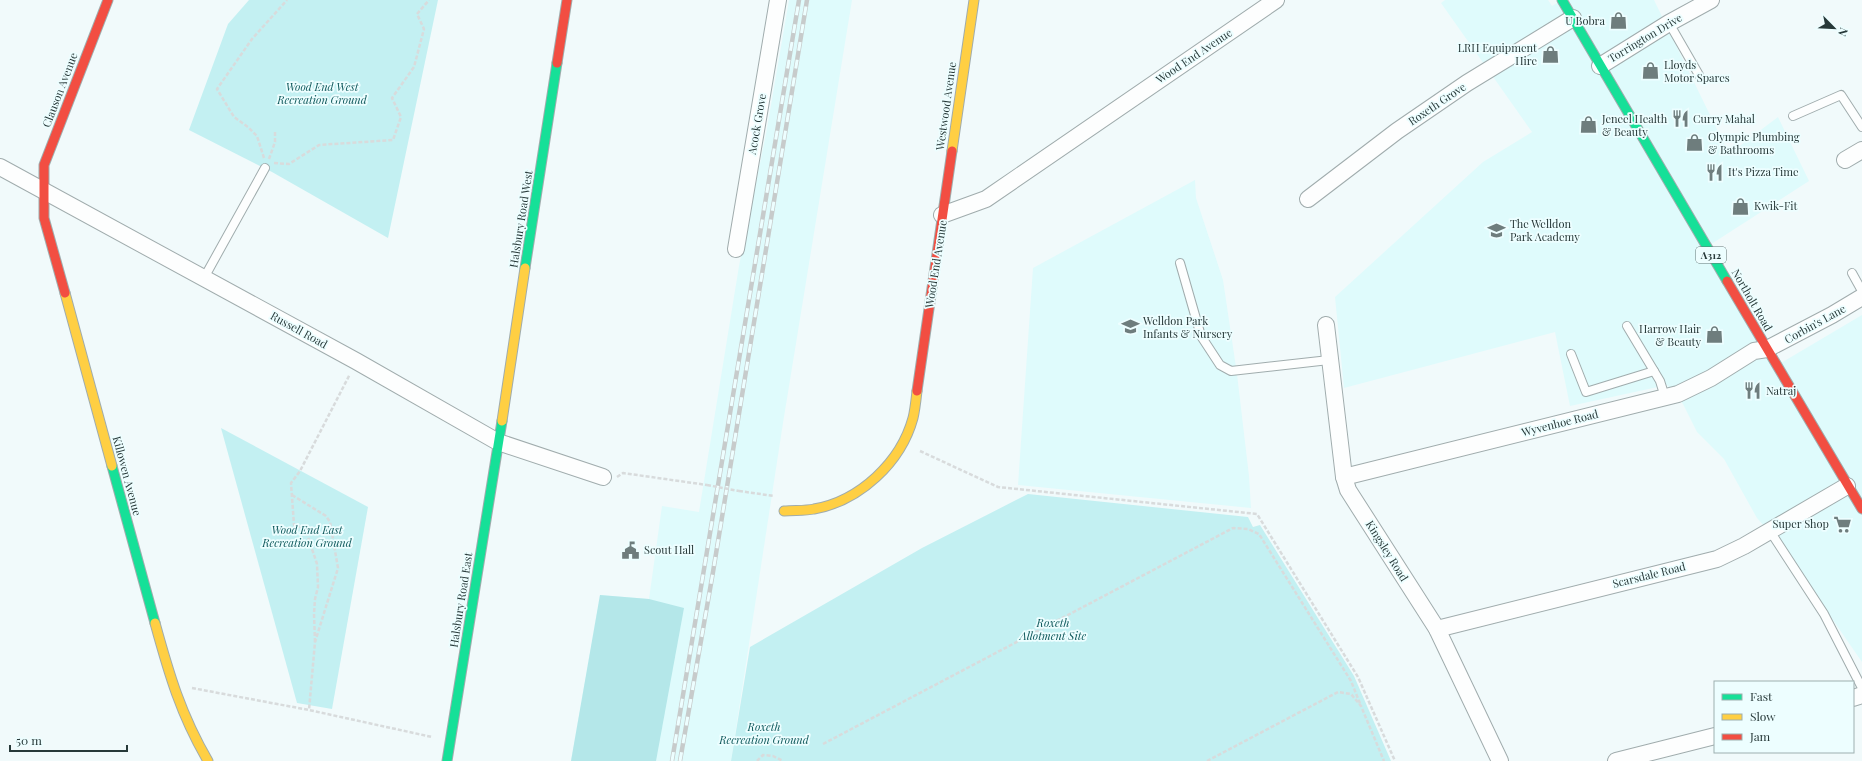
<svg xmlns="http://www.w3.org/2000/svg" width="1862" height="761" viewBox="0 0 1862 761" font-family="'Playfair Display',serif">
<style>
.built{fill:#dffbfc}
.green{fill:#c3f0f2}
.forest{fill:#b4e7e9}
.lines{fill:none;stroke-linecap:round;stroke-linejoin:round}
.lane-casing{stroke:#a0acad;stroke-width:10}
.street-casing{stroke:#a0acad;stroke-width:18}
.fast-casing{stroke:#a0acad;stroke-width:11}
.slow-casing{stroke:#a0acad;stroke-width:11}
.jam-casing{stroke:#a0acad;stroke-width:11}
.path{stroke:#d8dbdc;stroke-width:2.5;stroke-dasharray:4 2;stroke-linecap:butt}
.lane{stroke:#fdfefe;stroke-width:8}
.street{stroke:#fdfefe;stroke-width:16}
.fast{stroke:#16e098;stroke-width:9}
.slow{stroke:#ffcf43;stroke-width:9}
.jam{stroke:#f24e42;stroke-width:9}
.rail-casing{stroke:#c7cbcb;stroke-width:4.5}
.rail{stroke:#edfeff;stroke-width:3;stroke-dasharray:9;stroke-linecap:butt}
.path-bridge{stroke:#d8dbdc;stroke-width:2.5;stroke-dasharray:4 2;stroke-linecap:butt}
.labels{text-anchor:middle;stroke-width:3.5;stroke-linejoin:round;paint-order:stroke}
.shield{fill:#edfeff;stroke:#627474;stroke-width:1}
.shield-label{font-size:10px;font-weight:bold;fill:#273939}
.poi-label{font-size:11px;fill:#273939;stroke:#edfeff;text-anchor:start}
.street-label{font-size:11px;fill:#273939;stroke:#edfeff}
.park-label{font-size:11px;font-style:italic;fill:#0f595c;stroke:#edfeff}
</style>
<rect width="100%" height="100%" fill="#f1fafb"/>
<g class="built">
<polygon points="789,0 852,0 783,423 731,761 571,761 600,595 649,599 662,506 699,512 739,266 766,134"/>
<polygon points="1445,0 1548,0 1552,6 1562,0 1654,0 1729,154 1778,117 1809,181 1702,250 1774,367 1862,315 1862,662 1781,545 1757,518 1724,459 1697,432 1683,404 1667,385 1570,406 1555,332 1344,388 1335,297 1483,162 1532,132 1441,3"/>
<polygon points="1195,180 1196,198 1223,280 1237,374 1249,476 1251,508 1018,485 1033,268"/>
</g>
<g class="green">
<polygon points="249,0 438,0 388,238 272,172 189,130 228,24"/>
<polygon points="221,428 368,507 332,709 297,703"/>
<polygon points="1028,494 1248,517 1253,527 1260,525 1354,676 1391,761 731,761 750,647 922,548"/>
</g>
<polygon class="forest" points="600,595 649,599 684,608 656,761 571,761"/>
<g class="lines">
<defs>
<g id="lane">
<polyline points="1669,23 1699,75"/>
<polyline points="1793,116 1841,95 1862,127"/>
<polyline points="1180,263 1201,336 1220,365 1231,371 1329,360"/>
<polyline points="1852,273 1862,291"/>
<polyline points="204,278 265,168"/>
<polyline points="1627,326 1660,381 1665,397"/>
<polyline points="1571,354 1586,392 1654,371"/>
<polyline points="1770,531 1824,614 1862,688"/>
</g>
<g id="street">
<polyline points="1600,66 1669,23 1711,0"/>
<polyline points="1845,160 1862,150"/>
<polyline points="0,167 356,361 498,442 603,477"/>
<polyline points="1308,199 1397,131 1467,83 1573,18"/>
<polyline points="942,215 986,199 1276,0"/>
<polyline points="736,249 778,0"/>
<polyline points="1326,325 1344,477 1348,490 1437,629 1500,761"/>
<polyline points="1344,477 1678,394 1711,378 1754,351 1767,349 1832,315 1862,297"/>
<polyline points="1437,629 1717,559 1744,546 1847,486"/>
<polyline points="1853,698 1862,695"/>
<polyline points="1616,761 1715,736"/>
</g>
<g id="fast">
<polyline points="1562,0 1727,281"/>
<polyline points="525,268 557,63"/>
<polyline points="112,466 155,623"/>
<polyline points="447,761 502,421"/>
</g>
<g id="slow">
<polyline points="952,151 974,0"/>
<polyline points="65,293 112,466"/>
<polyline points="502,421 525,268"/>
<path d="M784,511C794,510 805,511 814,509C860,501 901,462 913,418C915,410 916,400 917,391"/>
<path d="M155,623C169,674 181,715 208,761"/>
</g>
<g id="jam">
<polyline points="557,63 567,0"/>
<polyline points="1727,281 1862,509"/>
<polyline points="65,293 44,218 44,165 108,0"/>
<polyline points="917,391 952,151"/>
</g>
</defs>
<use href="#lane" class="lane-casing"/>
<use href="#street" class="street-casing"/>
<use href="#fast" class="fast-casing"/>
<use href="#slow" class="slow-casing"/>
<use href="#jam" class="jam-casing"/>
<g class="path">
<polyline points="264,158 257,136 248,127 234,117 217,89 252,39 287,0"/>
<polyline points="269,159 275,142 275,130"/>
<polyline points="274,163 289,164 319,145 393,140 401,117 392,98 414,67 424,29 417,14 429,0"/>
<polyline points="920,451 998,487 1257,514 1358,677 1395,761"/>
<polyline points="617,477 623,473 707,485"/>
<polyline points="739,491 774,496"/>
<polyline points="292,495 326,516 330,522 338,568 315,642 309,710"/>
<polyline points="315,642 314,614 315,599 318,587 317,564 305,528 294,525 291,483 300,471 350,374"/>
<polyline points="192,688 309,710 432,737"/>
<polyline points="823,744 1233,528 1248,529 1259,534 1351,681 1361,706"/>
<polyline points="757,761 763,755 773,756 783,761"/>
<polyline points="1207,761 1338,692 1351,694 1361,706 1384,761"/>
</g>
<use href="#lane" class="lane"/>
<use href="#street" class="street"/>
<use href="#fast" class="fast"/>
<use href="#slow" class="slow"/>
<use href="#jam" class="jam"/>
<defs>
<g id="rail">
<polyline points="672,761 799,0"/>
<polyline points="680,761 713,572 807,0"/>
</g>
</defs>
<use href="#rail" class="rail-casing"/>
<use href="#rail" class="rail"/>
<polyline class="path-bridge" points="707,485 739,491"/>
</g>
<defs>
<symbol id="shop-bare" viewBox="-9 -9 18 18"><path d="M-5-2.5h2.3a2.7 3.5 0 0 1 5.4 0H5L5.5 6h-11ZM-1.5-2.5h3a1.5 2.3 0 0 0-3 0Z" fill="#6e7d7d" stroke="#edfeff" stroke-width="2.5" paint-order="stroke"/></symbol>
<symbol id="restaurant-bare" viewBox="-9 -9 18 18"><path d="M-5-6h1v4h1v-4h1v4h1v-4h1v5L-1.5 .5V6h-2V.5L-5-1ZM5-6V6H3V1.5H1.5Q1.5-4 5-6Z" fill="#6e7d7d" stroke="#edfeff" stroke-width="2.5" paint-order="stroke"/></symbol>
<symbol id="school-bare" viewBox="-9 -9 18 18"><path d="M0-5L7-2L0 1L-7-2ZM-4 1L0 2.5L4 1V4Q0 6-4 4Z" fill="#6e7d7d" stroke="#edfeff" stroke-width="2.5" paint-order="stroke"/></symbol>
<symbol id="supermarket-bare" viewBox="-9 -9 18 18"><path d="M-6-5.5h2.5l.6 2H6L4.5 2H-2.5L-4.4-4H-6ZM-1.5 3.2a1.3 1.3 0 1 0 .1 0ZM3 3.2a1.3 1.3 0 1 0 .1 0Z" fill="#6e7d7d" stroke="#edfeff" stroke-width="2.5" paint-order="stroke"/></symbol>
<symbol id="civic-bare" viewBox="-9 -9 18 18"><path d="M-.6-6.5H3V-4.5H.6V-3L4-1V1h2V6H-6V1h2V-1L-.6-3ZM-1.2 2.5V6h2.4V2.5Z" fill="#6e7d7d" stroke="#edfeff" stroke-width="2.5" paint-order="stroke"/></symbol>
</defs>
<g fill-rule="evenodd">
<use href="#shop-bare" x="1606" y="8" width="25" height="25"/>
<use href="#shop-bare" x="1538" y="42" width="25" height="25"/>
<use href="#shop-bare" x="1638" y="58" width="25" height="25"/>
<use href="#restaurant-bare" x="1668" y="106" width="25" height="25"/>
<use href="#shop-bare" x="1576" y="112" width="25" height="25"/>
<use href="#shop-bare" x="1682" y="130" width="25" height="25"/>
<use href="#restaurant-bare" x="1702" y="160" width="25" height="25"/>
<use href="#shop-bare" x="1728" y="194" width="25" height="25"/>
<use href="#school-bare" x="1484" y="218" width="25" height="25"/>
<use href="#school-bare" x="1118" y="314" width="25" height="25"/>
<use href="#shop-bare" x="1702" y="322" width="25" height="25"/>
<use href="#restaurant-bare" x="1740" y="378" width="25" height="25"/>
<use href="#supermarket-bare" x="1830" y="512" width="25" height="25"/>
<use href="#civic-bare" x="618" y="538" width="25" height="25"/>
</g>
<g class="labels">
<rect class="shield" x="1696" y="247" width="30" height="16" rx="3"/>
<g class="shield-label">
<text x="1711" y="259">A312</text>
</g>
<g class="poi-label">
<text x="1605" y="25" text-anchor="end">U Bobra</text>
<text x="1537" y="52" text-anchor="end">LRH Equipment<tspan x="1537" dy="13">Hire</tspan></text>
<text x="1664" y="69">Lloyds<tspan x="1664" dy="13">Motor Spares</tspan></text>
<text x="1602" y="123">Jeneel Health<tspan x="1602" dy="13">&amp; Beauty</tspan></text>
<text x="1693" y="123">Curry Mahal</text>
<text x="1708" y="141">Olympic Plumbing<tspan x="1708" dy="13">&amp; Bathrooms</tspan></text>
<text x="1728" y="176">It's Pizza Time</text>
<text x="1754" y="210">Kwik-Fit</text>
<text x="1510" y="228">The Welldon<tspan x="1510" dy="13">Park Academy</tspan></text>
<text x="1143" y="325">Welldon Park<tspan x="1143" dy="13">Infants &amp; Nursery</tspan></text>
<text x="1701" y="333" text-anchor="end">Harrow Hair<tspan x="1701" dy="13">&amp; Beauty</tspan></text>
<text x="1766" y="395">Natraj</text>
<text x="1829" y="528" text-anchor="end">Super Shop</text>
<text x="644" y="554">Scout Hall</text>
</g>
<g class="street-label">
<text transform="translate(1645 38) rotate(-31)" y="4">Torrington Drive</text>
<text transform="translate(1194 56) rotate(-34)" y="4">Wood End Avenue</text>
<text transform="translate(60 90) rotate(-69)" y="4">Clauson Avenue</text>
<text transform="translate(1437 104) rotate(-34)" y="4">Roxeth Grove</text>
<text transform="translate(946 106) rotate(-82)" y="4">Westwood Avenue</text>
<text transform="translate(757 124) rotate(-80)" y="4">Acock Grove</text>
<text transform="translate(521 219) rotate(-81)" y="4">Halsbury Road West</text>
<text transform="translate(936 264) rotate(-81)" y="4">Wood End Avenue</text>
<text transform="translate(1752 300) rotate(60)" y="4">Northolt Road</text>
<text transform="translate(1815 324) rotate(-29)" y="4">Corbin's Lane</text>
<text transform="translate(299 330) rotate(29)" y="4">Russell Road</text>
<text transform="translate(1560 423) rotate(-14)" y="4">Wyvenhoe Road</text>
<text transform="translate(127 476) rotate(75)" y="4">Killowen Avenue</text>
<text transform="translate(1387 551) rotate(58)" y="4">Kingsley Road</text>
<text transform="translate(1649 575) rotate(-14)" y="4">Scarsdale Road</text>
<text transform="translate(461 600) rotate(-81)" y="4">Halsbury Road East</text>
</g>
<g class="park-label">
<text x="322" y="91">Wood End West<tspan x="322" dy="13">Recreation Ground</tspan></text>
<text x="307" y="534">Wood End East<tspan x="307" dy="13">Recreation Ground</tspan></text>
<text x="1053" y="627">Roxeth<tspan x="1053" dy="13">Allotment Site</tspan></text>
<text x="764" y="731">Roxeth<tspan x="764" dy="13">Recreation Ground</tspan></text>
</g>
</g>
<rect x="1714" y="681" width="140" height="72" fill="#edfeff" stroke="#9eafb0"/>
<rect x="1722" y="694" width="20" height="6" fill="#16e098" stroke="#9eafb0"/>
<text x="1750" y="701" font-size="12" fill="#273939">Fast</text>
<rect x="1722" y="714" width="20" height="6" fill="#ffcf43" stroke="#9eafb0"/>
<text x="1750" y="721" font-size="12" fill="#273939">Slow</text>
<rect x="1722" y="734" width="20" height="6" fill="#f24e42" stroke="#9eafb0"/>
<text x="1750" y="741" font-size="12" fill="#273939">Jam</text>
<g transform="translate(1834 28) rotate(114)" stroke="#edfeff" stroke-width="3" paint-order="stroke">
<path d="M0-3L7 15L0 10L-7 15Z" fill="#273939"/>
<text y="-6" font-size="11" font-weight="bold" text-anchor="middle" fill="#273939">N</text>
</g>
<path d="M10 745v6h117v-6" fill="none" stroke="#273939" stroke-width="2"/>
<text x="16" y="745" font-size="12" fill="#273939" stroke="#edfeff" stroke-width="3" paint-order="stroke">50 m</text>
</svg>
